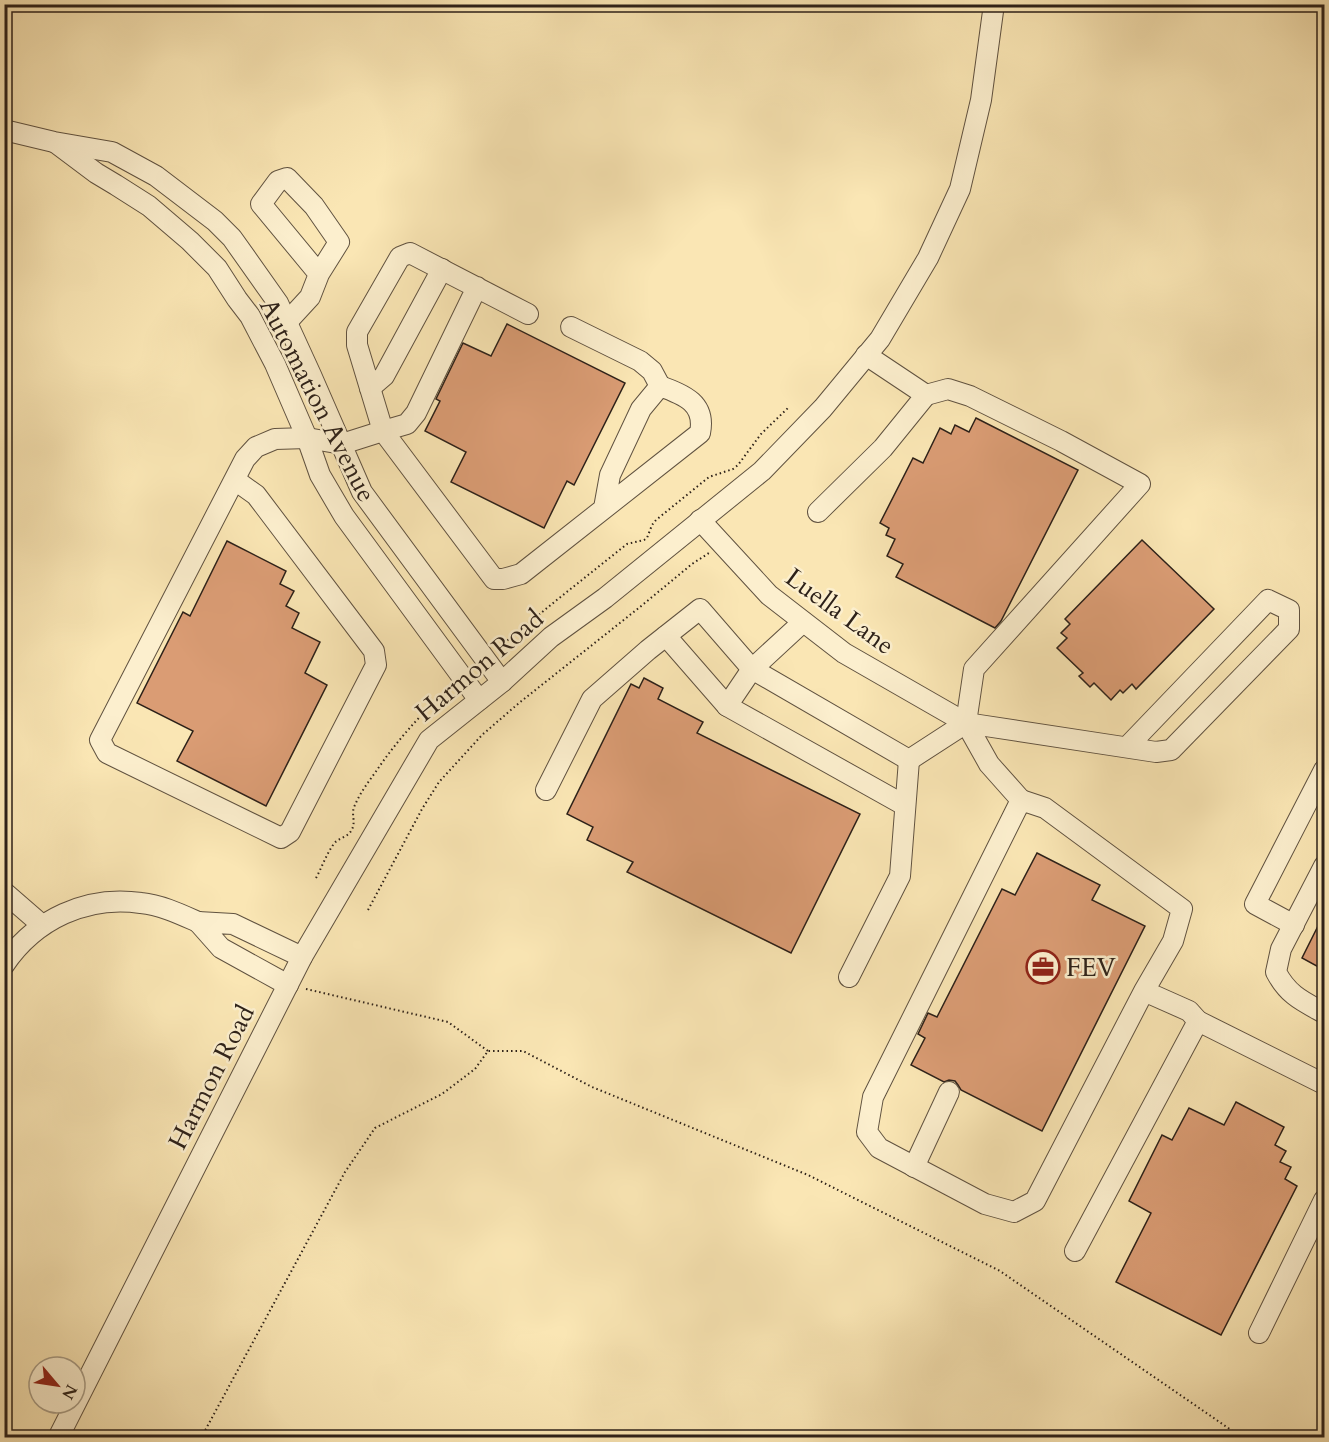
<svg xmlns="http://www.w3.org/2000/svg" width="1329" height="1442" viewBox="0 0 1329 1442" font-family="Cardo,serif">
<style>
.building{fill:#da9c74;stroke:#2d2119;stroke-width:1.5}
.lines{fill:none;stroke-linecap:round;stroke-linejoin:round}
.minor-casing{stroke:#605240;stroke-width:22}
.path{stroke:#2d2119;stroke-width:2;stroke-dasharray:1.5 3;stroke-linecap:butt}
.minor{stroke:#fcefce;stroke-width:20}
.labels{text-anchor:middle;stroke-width:5;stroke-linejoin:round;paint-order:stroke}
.street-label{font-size:26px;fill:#2d2119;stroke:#fcefce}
.poi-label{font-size:26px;fill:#2d2119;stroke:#fcefce;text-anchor:start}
</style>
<rect width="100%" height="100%" fill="#fae6b4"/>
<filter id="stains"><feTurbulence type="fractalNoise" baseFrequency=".00333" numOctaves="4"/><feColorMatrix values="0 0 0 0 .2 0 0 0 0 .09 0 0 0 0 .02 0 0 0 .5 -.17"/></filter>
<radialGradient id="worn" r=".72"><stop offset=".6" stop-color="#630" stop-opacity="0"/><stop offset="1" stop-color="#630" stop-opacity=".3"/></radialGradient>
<g class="building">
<polygon points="507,324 625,383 574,485 567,481 544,528 451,482 466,452 425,431 440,401 436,399 463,343 491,356"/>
<polygon points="976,418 1078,470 1001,621 995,628 896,577 903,564 887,556 895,539 886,535 889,528 880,523 913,458 923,463 940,428 951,434 955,425 969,432"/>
<polygon points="1142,540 1214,609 1136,689 1132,684 1123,693 1120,690 1111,700 1094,683 1090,687 1079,676 1083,673 1057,648 1067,638 1061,633 1070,624 1065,619"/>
<polygon points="227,541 286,571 280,584 294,591 286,606 299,613 292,628 320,642 305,673 327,685 266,806 177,761 193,731 137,703 183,612 190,616"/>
<polygon points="644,678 663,688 658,699 703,722 697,733 860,814 791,953 627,872 633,862 587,840 593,827 567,814 631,684 639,688"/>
<polygon points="1037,853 1100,885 1092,900 1145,926 1042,1131 961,1090 958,1085 955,1081 949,1080 944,1082 911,1065 925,1038 918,1034 928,1013 937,1017 1002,889 1015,895"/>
<polygon points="1324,914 1324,970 1302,958"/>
<polygon points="1236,1102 1284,1127 1275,1145 1286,1151 1280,1162 1291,1167 1285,1179 1297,1186 1221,1335 1116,1282 1151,1213 1129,1201 1162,1135 1172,1140 1189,1108 1224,1125"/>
</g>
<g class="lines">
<defs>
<g id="minor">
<polyline points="4,130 54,142 112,152 156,176 215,221 232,238 278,303 311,375 362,492 502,682"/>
<polyline points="56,143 96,173 116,185 149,206 190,241 217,268 237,299 250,316 275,364 307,438 320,475 344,516 479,700"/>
<polyline points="477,287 416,413 407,424 383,431 357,345 357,332 400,257 410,253 528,314"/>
<polyline points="287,322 310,297 319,274 339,242 314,206 287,178 278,181 261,204 319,274"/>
<polyline points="571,327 640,361 652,371 660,386"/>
<polyline points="866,355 926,395 948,389 970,396 1061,441 1140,484 974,669 966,723 989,764 1021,800"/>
<polyline points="370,388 384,376 442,269"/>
<path d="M235,480L256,495L374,651L376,665L290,832L281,838L107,753L100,740L245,459L256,447L275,439L307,438L342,444L383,431L494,579H503L521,574L700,433C706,403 684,395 660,386L641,409L610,475L604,508"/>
<polyline points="818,512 883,448 926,395"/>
<polyline points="700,520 769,595 844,653 966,723"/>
<polyline points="666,636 727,706 904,805"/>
<polyline points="727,706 752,669 909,760 966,723 1156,752 1171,750 1289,629 1289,610 1268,600 1127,747"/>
<polyline points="546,790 592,699 648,650 700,609 752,669 803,622"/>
<path d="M1324,866L1281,949L1276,972C1288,995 1302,1001 1324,1013"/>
<polyline points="4,892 42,925"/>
<polyline points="1294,925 1255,904 1324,770"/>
<path d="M4,965C35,919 87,895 141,903C161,905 180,914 198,922"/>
<polyline points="849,977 900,876 909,760"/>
<polyline points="288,985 221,948 198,922 233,924 302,957"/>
<polyline points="1144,991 1173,941 1182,909 1045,808 1021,800 873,1097 867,1132 879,1148 985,1204 1014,1212 1035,1201 1144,991 1189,1011 1198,1021"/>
<polyline points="914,1167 949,1092"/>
<polyline points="1075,1251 1198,1021 1324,1084"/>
<polyline points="1259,1333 1324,1200"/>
<polyline points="58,1438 302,957 429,740 502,682 551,637 605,598 762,471 823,408 880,339 928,258 960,189 981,100 994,4"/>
</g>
</defs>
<use href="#minor" class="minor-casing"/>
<g class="path">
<polyline points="497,649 558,599 627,544 644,540 647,538 652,525 656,520 709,477 733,469 738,465 761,434 789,407"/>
<path d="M316,878C322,867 326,855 333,845C337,838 347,838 351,831C357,822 350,814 355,805C360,793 369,781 377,770C398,739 423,712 450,687"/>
<polyline points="368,910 422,809 439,782 482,735 519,703 640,607 692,564 709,553"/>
<polyline points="306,989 448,1022 488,1051"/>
<polyline points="201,1438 345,1172 375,1128 442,1094 475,1069 488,1051 523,1051 592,1087 808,1175 1000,1271 1234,1432 1246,1438"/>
</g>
<use href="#minor" class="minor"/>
</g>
<defs>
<symbol id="office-ring" viewBox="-11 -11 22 22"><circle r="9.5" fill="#fcefce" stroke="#8f2418" stroke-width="1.5"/><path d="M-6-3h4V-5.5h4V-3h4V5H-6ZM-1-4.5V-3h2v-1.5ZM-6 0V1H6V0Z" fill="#8f2418"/></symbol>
</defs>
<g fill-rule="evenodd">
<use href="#office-ring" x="1024" y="948" width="38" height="38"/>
</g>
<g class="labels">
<g class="street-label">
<text transform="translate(318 400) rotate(63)" y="9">Automation Avenue</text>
<text transform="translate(840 611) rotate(36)" y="9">Luella Lane</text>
<text transform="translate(479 665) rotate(-40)" y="9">Harmon Road</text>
<text transform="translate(211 1077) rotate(-63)" y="9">Harmon Road</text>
</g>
<g class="poi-label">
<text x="1066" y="976">FEV</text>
</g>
</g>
<rect width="1329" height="1442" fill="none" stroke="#fae6b4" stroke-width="24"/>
<rect x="6" y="6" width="1317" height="1430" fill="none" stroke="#2d2119" stroke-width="3"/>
<rect x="12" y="12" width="1305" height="1418" fill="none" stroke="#2d2119" stroke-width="1.5"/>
<g transform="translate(57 1385) rotate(119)"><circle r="28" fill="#fcefce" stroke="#a99d86" stroke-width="1.5"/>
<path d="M0-4.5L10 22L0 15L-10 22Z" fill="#8f2418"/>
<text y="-9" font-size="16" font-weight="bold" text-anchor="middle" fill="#2d2119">N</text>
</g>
<rect width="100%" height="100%" filter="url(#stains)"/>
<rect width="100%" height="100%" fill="url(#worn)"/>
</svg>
